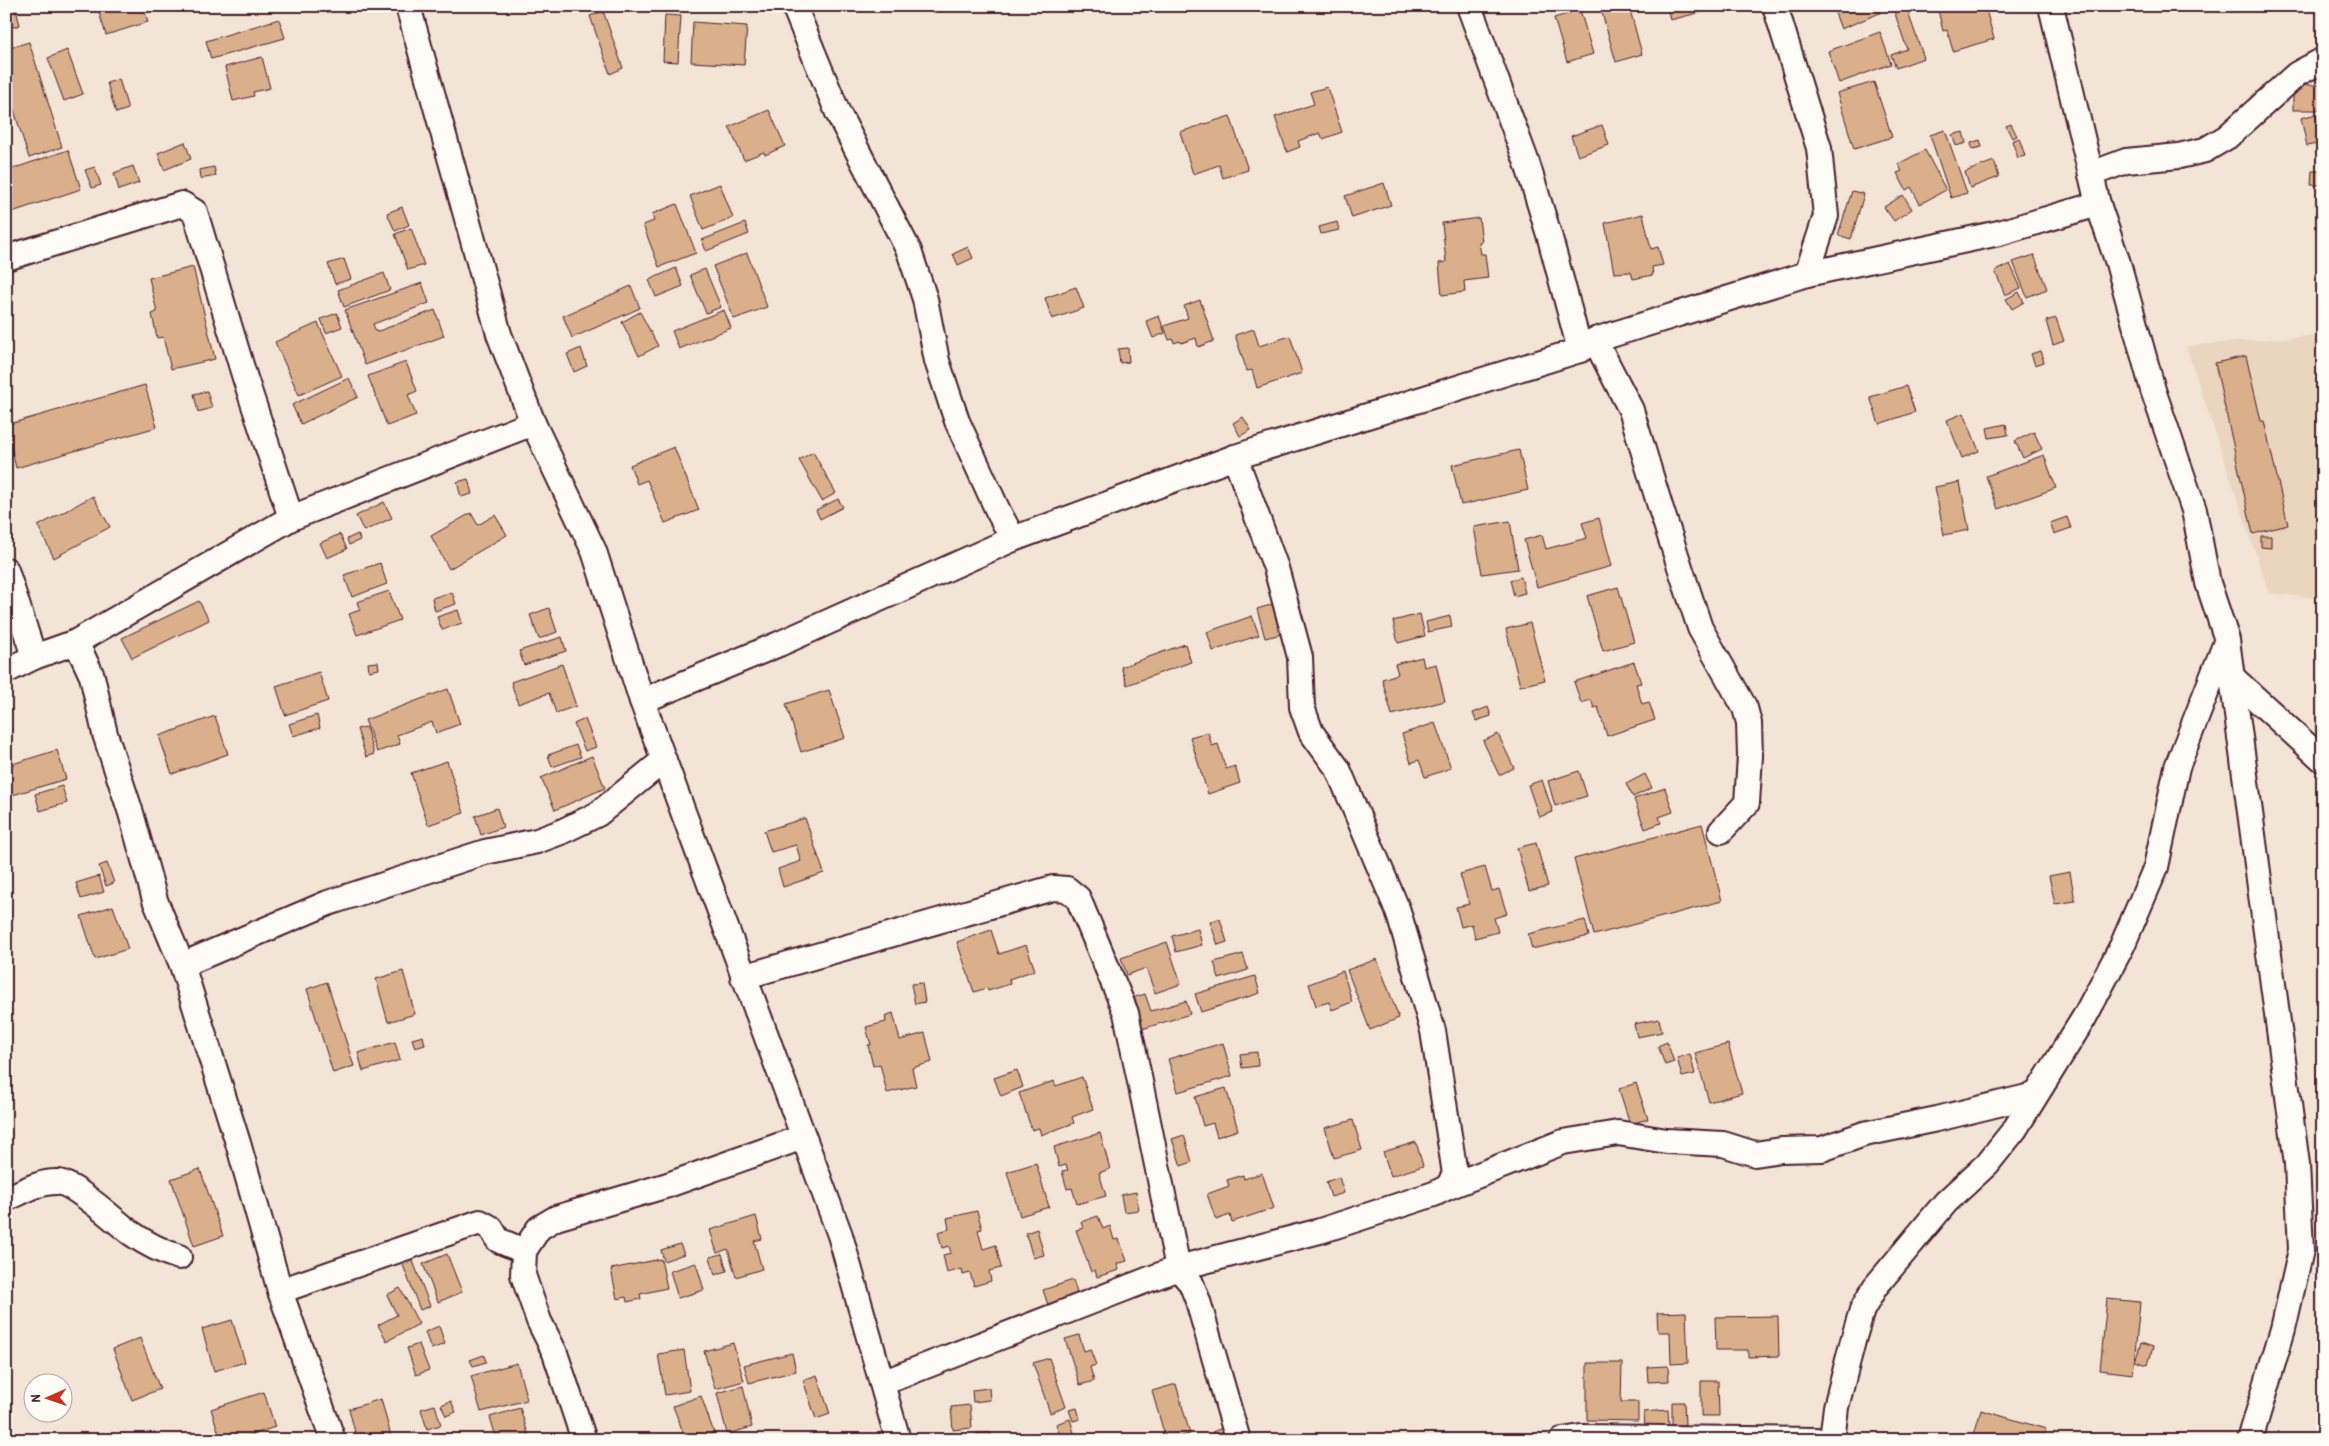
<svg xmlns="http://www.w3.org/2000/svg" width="2329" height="1446" viewBox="0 0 2329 1446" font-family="'Patrick Hand',sans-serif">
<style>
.built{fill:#ead5bf}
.building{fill:#d9b08a;stroke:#4a1f2b}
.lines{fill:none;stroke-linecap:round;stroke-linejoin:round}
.street-casing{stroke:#4a1f2b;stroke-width:28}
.street{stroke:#fdfcf7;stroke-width:24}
</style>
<rect width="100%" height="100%" fill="#f2e5d6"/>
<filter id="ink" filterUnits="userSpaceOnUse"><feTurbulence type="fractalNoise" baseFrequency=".02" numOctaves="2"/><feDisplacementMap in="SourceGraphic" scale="10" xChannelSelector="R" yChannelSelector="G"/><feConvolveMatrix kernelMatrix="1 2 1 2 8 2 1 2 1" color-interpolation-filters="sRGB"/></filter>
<g filter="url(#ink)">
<polygon class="built" points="2323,335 2323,599 2269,593 2186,346"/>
<g class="building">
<polygon points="6,6 15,6 20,25 6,29"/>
<polygon points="97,6 143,6 148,22 106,35"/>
<polygon points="1600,6 1629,6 1642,54 1616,62"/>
<polygon points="1667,6 1714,6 1714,9 1670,20"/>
<polygon points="1851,6 1878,6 1880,13 1841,29 1835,13"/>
<polygon points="1937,6 1985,6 1994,39 1953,51 1947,30 1943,31"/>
<polygon points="1906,7 1924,58 1896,68 1891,55 1907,49 1894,11"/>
<polygon points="1580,10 1593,54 1567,62 1554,18"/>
<polygon points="603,11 623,68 610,74 590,16"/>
<polygon points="665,15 681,16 678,62 663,61"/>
<polygon points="279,19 285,38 211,59 206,41"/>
<polygon points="693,22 747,26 744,65 691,62"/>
<polygon points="1880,32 1891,64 1839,83 1828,51"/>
<polygon points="29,42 62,147 29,158 6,85 6,49"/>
<polygon points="67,50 83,94 64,101 48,58"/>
<polygon points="262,57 270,88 253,92 254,96 233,101 225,67"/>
<polygon points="119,79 128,109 116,113 107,83"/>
<polygon points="1874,82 1892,137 1854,149 1837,93"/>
<rect x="2293" y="85" width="30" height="25"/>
<polygon points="1327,87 1342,132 1323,139 1320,133 1298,141 1300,147 1287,152 1275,117 1314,104 1310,92"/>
<polygon points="769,110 785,146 765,155 764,152 744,160 729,127"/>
<polygon points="2316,114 2322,143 2307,146 2301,118"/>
<polygon points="1230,116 1248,170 1223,178 1219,165 1193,174 1180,132"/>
<polygon points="2011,124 2017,136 2012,138 2006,126"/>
<polygon points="1602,125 1609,145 1578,156 1571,136"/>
<polygon points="1945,130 1967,193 1951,198 1930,135"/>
<polygon points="1963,132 1966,143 1956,146 1952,135"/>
<polygon points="2019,138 2025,156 2018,158 2012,141"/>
<polygon points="1980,140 1982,147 1972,149 1971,143"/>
<polygon points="185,142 191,159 164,170 158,153"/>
<polygon points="68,150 81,189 6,214 6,171"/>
<polygon points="1925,150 1946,190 1920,204 1911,187 1906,190 1897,173 1902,171 1898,164"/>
<polygon points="1994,161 1999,177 1970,188 1965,172"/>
<polygon points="133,166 139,183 119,190 114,173"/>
<polygon points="95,167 101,185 92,188 85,170"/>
<polygon points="214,167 216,176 200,179 199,170"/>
<polygon points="2312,171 2323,171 2323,185 2311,185"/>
<polygon points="1384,183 1391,205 1352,218 1345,196"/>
<polygon points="720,184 733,218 703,230 690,196"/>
<polygon points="1852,191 1864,194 1851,239 1838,235"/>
<polygon points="1903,195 1912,209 1894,221 1884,207"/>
<polygon points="677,204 696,253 659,267 643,225 654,221 652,214"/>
<polygon points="402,207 409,225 395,231 387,213"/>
<polygon points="1643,214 1651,249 1658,247 1663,265 1652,267 1653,275 1633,279 1631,272 1614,273 1605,223"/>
<polygon points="1479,218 1482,242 1479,243 1481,254 1485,254 1488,278 1464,281 1465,292 1442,295 1439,263 1446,262 1442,223"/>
<polygon points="1337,222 1339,230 1321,234 1319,227"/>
<polygon points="745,223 749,234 706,251 702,240"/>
<polygon points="411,228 424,265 408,270 395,234"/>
<polygon points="968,247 973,258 958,265 953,254"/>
<polygon points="747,253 767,307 734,319 713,266"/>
<polygon points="2034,255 2047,289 2027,297 2013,262"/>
<polygon points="344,259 351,279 335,284 328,264"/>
<polygon points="2010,264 2021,288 2005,295 1995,271"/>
<polygon points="193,267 215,359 171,369 163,337 157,338 152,314 157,312 149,278"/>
<polygon points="676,268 683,286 656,297 649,280"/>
<polygon points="705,269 721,307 706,313 690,275"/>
<polygon points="384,273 390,290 344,307 338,290"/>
<polygon points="422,283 429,303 373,324 376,332 435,310 444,336 365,365 345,310"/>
<polygon points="631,286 640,308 572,338 563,316"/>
<polygon points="1076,287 1084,308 1052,319 1045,298"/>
<polygon points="2019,292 2024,302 2012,309 2006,299"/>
<polygon points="1200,300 1214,341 1198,347 1196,338 1181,343 1180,341 1174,343 1173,339 1169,340 1164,326 1188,318 1184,306"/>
<polygon points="724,310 731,328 679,349 672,331"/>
<polygon points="640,312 658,346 639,356 622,322"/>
<polygon points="337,313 342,327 326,333 321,319"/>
<polygon points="1159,316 1165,333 1153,338 1146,321"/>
<polygon points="2056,318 2064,341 2053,345 2046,321"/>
<polygon points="318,323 342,376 299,395 275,342"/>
<polygon points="1254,329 1259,346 1290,336 1302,373 1257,388 1252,370 1247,371 1235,335"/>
<polygon points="581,348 587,366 574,372 567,354"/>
<polygon points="1128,348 1129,362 1120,363 1118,349"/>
<polygon points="2040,351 2044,362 2035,365 2031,354"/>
<polygon points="2246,356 2261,421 2264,421 2288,525 2253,534 2215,363"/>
<polygon points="406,362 417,391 408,395 416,415 387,426 368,376"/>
<polygon points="349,378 358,397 301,424 292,405"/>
<polygon points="145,385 157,427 16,468 6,425"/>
<polygon points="1906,386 1915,412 1879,424 1870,397"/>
<polygon points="207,391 212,408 198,412 194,394"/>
<polygon points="1964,413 1979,451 1962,458 1947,420"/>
<polygon points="1243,417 1251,430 1240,436 1233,423"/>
<polygon points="2006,424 2008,435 1989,438 1987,428"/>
<polygon points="2034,432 2042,449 2023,458 2015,441"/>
<polygon points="674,447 699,510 665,523 647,480 637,484 630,465"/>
<polygon points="1519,450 1528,490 1461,505 1452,465"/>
<polygon points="813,452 836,493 822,501 799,460"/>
<polygon points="2044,455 2056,488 1998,509 1986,476"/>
<polygon points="468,479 472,494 461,497 457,482"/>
<polygon points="1960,482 1969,530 1944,535 1935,487"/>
<polygon points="93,496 110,527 54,558 38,526"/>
<polygon points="838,499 843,507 820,519 816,510"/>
<polygon points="384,502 392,518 364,531 356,516"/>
<polygon points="471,513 478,525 495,515 507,535 449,569 431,536"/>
<polygon points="2067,517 2071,528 2054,534 2050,523"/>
<polygon points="1599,518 1612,566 1537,587 1524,540 1542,535 1546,549 1587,538 1582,523"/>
<polygon points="1510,521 1518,569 1482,574 1474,527"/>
<polygon points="340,534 347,549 327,558 320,543"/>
<polygon points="358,534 360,540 349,545 347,539"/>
<polygon points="2261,536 2271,536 2271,548 2261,547"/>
<polygon points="380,563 387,584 352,597 344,575"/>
<polygon points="1521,577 1525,593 1514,596 1510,580"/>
<polygon points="1618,587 1634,642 1603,651 1587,596"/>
<polygon points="389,591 400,620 357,635 349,614 360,610 357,602"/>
<polygon points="452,592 456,604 435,611 432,598"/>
<polygon points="199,601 209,620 132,658 122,638"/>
<polygon points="1274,604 1282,634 1265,638 1257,609"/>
<polygon points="549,608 557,632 539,639 530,615"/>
<polygon points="458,610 462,623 442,630 437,617"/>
<polygon points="1420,614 1425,636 1398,643 1393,621"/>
<polygon points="1252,616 1259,635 1213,651 1207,632"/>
<polygon points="1450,616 1452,627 1428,632 1426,622"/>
<polygon points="1530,623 1545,680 1520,686 1506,629"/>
<polygon points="562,637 566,651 524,665 519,651"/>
<polygon points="1185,644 1191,662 1127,685 1121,667"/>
<polygon points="1422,657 1424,667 1436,664 1445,701 1392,715 1382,679 1398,674 1395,664"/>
<polygon points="378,662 379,669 369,671 368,663"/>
<polygon points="1634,662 1641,683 1636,684 1642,704 1649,702 1655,720 1607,736 1598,707 1594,708 1591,700 1581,703 1574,682"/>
<polygon points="562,664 576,706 556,713 549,693 518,704 511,682"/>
<polygon points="319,672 328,701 285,715 276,686"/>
<polygon points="448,689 460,724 436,733 432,722 397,735 400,744 377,752 365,720"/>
<polygon points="829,690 845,738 801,752 786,704"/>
<polygon points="1488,707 1491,716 1476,721 1473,713"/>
<polygon points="317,715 320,728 293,736 289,724"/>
<polygon points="215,716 228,754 172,774 159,736"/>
<polygon points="585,719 596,747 585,751 574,724"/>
<polygon points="1435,723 1451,768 1425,777 1419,760 1411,763 1402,734"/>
<polygon points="366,727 374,754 366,757 357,729"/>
<polygon points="1208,732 1212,746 1218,744 1226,769 1235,766 1240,783 1208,794 1190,737"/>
<polygon points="1498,734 1514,768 1499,775 1483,741"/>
<polygon points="576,745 581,757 552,767 548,755"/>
<polygon points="57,750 66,779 6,797 6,766"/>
<polygon points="592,756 605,788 555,810 541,778"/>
<polygon points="447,761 464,813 428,825 411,773"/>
<polygon points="1579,771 1587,796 1555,806 1548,781"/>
<polygon points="1645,774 1652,788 1633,797 1626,784"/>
<polygon points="1542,780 1553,812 1539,817 1528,785"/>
<polygon points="62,786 67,803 40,811 35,794"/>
<polygon points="1665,788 1673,812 1659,817 1661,823 1645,829 1634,799"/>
<polygon points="497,808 503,827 481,835 475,816"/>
<polygon points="805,818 824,873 783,887 778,869 801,861 796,845 771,852 764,831"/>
<polygon points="1702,824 1722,901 1594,935 1574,859"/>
<polygon points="1536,843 1548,886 1529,891 1517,848"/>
<polygon points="107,863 114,883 106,886 99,866"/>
<polygon points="1485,867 1492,891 1499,889 1507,914 1494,918 1498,932 1475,938 1472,924 1461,927 1456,907 1469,904 1460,874"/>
<polygon points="2070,872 2075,901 2055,904 2049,876"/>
<polygon points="99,876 104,892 81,899 76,883"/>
<polygon points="113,906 128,949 95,959 81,916"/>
<polygon points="1220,919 1227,942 1218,945 1210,922"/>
<polygon points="1585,920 1589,936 1532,949 1528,934"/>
<polygon points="1198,929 1202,945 1176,952 1172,936"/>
<polygon points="991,930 999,954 1026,945 1035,970 1009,979 1010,984 988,991 987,988 974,992 957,942"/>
<polygon points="1167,942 1181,984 1155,993 1146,968 1127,975 1121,958"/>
<polygon points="1243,954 1248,970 1219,979 1214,962"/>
<polygon points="1377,959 1399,1018 1370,1030 1347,970"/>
<polygon points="403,971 415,1014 388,1022 376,979"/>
<polygon points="1343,971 1352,1002 1332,1010 1329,1002 1316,1006 1309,984"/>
<polygon points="1255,976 1260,993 1201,1012 1195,994"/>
<polygon points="327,982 354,1066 333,1073 307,989"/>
<polygon points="922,983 925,1002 915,1004 911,984"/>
<polygon points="1145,994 1151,1011 1186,1001 1190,1014 1139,1030 1129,999"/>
<polygon points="893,1013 900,1040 925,1033 932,1062 912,1068 916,1086 887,1093 880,1064 873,1066 868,1045 871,1045 866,1027 886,1022 885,1016"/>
<polygon points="1659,1019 1662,1032 1637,1037 1634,1024"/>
<polygon points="423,1036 425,1045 415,1048 412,1039"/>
<polygon points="395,1042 400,1060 363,1071 358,1053"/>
<polygon points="1667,1042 1674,1062 1665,1065 1658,1046"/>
<polygon points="1223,1043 1232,1076 1178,1092 1168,1059"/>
<polygon points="1728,1044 1742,1093 1709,1102 1695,1053"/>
<polygon points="1257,1052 1258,1066 1242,1068 1240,1054"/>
<polygon points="1690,1054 1695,1074 1682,1077 1677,1058"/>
<polygon points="1017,1070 1023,1087 1001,1096 994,1078"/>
<polygon points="1082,1077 1093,1109 1072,1117 1074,1123 1041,1135 1039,1128 1032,1130 1019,1093 1054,1081 1056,1086"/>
<polygon points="1636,1083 1648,1119 1630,1124 1619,1089"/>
<polygon points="1226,1088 1238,1130 1217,1137 1213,1123 1203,1126 1195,1097"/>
<polygon points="1353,1120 1362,1150 1334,1158 1325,1128"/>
<polygon points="1100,1133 1110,1169 1099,1173 1106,1196 1077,1204 1072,1188 1067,1189 1062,1171 1068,1170 1066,1165 1059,1167 1054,1147"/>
<polygon points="1184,1135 1192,1162 1181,1166 1172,1139"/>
<polygon points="1416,1142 1423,1166 1391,1176 1383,1152"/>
<polygon points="1036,1163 1049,1207 1020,1216 1007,1172"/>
<polygon points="200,1169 223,1236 194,1246 171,1179"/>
<polygon points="1262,1173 1274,1208 1232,1222 1230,1215 1216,1220 1207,1194 1229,1186 1227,1180 1243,1175 1244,1179"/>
<polygon points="1339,1177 1344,1193 1331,1197 1326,1182"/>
<polygon points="1136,1192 1139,1210 1124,1212 1121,1195"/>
<polygon points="977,1211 982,1229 978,1230 983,1249 996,1245 1001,1268 989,1271 991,1281 974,1286 970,1273 963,1275 962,1269 947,1273 943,1255 951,1253 949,1246 942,1248 938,1232 949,1229 947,1218"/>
<polygon points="756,1216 762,1239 754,1241 762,1269 736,1277 728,1249 717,1253 710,1230"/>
<polygon points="1098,1216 1103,1229 1110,1226 1114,1240 1119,1239 1127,1261 1117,1264 1119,1270 1097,1277 1095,1270 1091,1272 1076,1230 1083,1228 1081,1222"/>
<polygon points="1037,1229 1044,1255 1033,1258 1026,1233"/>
<polygon points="680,1244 684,1254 664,1261 661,1250"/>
<polygon points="447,1254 462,1292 438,1302 423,1264"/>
<polygon points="722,1254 727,1271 715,1275 710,1257"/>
<polygon points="661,1259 667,1288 640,1294 641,1299 627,1302 626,1297 617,1299 611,1269"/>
<polygon points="413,1261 430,1306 420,1310 403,1265"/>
<polygon points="696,1263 704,1290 678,1298 670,1271"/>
<polygon points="1073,1280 1079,1299 1049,1308 1043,1290"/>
<polygon points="400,1288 419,1324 387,1341 378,1325 397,1315 387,1295"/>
<polygon points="2107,1299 2140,1302 2133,1374 2100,1370"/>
<polygon points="1686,1312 1688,1363 1671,1364 1670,1332 1658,1332 1657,1313"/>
<polygon points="1778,1316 1779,1356 1748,1357 1748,1350 1716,1350 1715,1317"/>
<polygon points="232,1320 245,1362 214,1371 202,1329"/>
<polygon points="439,1326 445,1344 431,1349 425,1332"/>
<polygon points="1079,1335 1084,1351 1090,1349 1096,1365 1090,1367 1094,1381 1080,1385 1065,1339"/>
<polygon points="140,1338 160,1389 132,1400 113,1349"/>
<polygon points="733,1343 744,1381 715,1389 704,1351"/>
<polygon points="2141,1343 2153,1347 2148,1365 2135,1361"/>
<polygon points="419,1344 429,1370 416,1375 407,1348"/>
<polygon points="684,1350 690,1391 665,1395 658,1354"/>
<polygon points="792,1353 796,1371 749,1383 744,1365"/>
<polygon points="484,1355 486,1362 473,1366 470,1360"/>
<polygon points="1049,1358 1066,1407 1050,1413 1033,1363"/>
<polygon points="517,1363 527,1400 481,1412 471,1376"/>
<polygon points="1587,1363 1622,1363 1621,1402 1638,1402 1638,1421 1587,1420"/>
<polygon points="1668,1366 1669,1381 1648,1382 1647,1367"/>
<polygon points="817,1375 830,1414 816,1419 803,1380"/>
<polygon points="1701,1381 1718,1381 1719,1416 1701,1416"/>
<polygon points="1176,1384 1190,1434 1166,1440 1152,1391"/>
<polygon points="743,1386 752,1427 727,1434 717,1393"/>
<polygon points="989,1388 990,1400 973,1402 972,1390"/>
<polygon points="264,1392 275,1427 237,1440 221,1440 211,1409"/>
<polygon points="701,1396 714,1433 695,1440 686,1440 673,1406"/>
<polygon points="381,1399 392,1440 357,1440 349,1409"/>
<polygon points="451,1401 456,1412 446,1416 441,1405"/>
<polygon points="1672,1402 1684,1402 1685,1425 1672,1425"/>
<polygon points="435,1405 441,1425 427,1429 421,1409"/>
<polygon points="970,1405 972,1428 953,1430 951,1407"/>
<polygon points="520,1408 530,1440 497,1440 490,1417"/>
<polygon points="1077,1408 1080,1419 1073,1421 1069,1410"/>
<polygon points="1668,1410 1669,1426 1645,1428 1644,1412"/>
<polygon points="1981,1410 2046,1429 2043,1440 1980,1440 1973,1438"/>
<polygon points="1070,1419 1076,1440 1061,1440 1056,1424"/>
<polygon points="1225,1427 1230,1438 1215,1440 1212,1432"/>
<polygon points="977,1433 991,1433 991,1440 978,1440"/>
</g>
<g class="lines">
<defs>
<g id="street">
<polyline points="408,6 499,334 533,423 594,551 642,701 840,1235 898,1440"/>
<polyline points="794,6 838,113 909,251 925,299 937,361 957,421 998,511 1013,539"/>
<polyline points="1469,6 1527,163 1550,238 1580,350"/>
<polyline points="1775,6 1819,148 1826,216 1807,274"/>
<polyline points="2051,6 2098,204 2118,263 2153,390 2194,510 2208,583 2227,640 2297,1164 2301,1250 2283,1329 2250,1440"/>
<polyline points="2091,174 2126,161 2179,156 2205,150 2227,137 2297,74 2323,60"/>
<polyline points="6,258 182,204 195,212 245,378 291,518"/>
<polyline points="1595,340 1631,410 1660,506 1700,628 1745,708 1749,723 1750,756 1747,803 1721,831"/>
<polyline points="6,570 34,657"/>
<polyline points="76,642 92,676 105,734 131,813 155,900 182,965 238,1143 280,1291 333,1440"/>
<polyline points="6,671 34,657 76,642 291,518 533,423"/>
<polyline points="2232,677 2323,760"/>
<polyline points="642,701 779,644 1013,539 1235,457 1580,350 1595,340 1807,274 1999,233 2098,204"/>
<polyline points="182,965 328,903 485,852 537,841 561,832 598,814 664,760"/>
<polyline points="743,977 1053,888 1067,889 1078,898 1126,1013 1178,1268 1191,1283 1198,1301 1238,1440"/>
<polyline points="1448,1187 1563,1142 1618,1133 1667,1141 1723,1144 1755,1154 1781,1150 1822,1149 1864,1134 1937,1119 2035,1095"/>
<path d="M6,1199C22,1192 40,1181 58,1182C75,1184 115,1221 131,1233C145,1243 163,1252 179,1257"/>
<polyline points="280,1291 480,1222 491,1228 498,1240 524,1251"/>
<polyline points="882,1383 1178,1268 1320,1231 1434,1194 1448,1187 1455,1174 1433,1031 1398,911 1338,769 1311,732 1302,707 1300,657 1276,568 1235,457"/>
<polyline points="584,1440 555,1353 539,1321 523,1275 524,1251 539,1228 556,1218 668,1185 803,1137"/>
<polyline points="1562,1440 1581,1437 1816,1440"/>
<polyline points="1832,1440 1836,1407 1854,1337 1862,1310 1875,1287 1946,1202 1987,1164 2015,1129 2084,1018 2122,946 2156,867 2177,767 2226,642"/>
</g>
</defs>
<use href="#street" class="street-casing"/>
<use href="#street" class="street"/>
</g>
</g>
<rect width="2329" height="1446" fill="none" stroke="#fdfcf7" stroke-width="25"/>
<rect x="12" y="12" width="2304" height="1421" fill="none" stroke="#4a1f2b" stroke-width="2" filter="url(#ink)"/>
<g transform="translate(48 1398) rotate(268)"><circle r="24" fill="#fdfcf7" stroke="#b5a4a5"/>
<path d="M0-4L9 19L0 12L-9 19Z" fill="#c8321e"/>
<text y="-8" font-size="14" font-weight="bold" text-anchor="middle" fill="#4a1f2b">N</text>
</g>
</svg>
